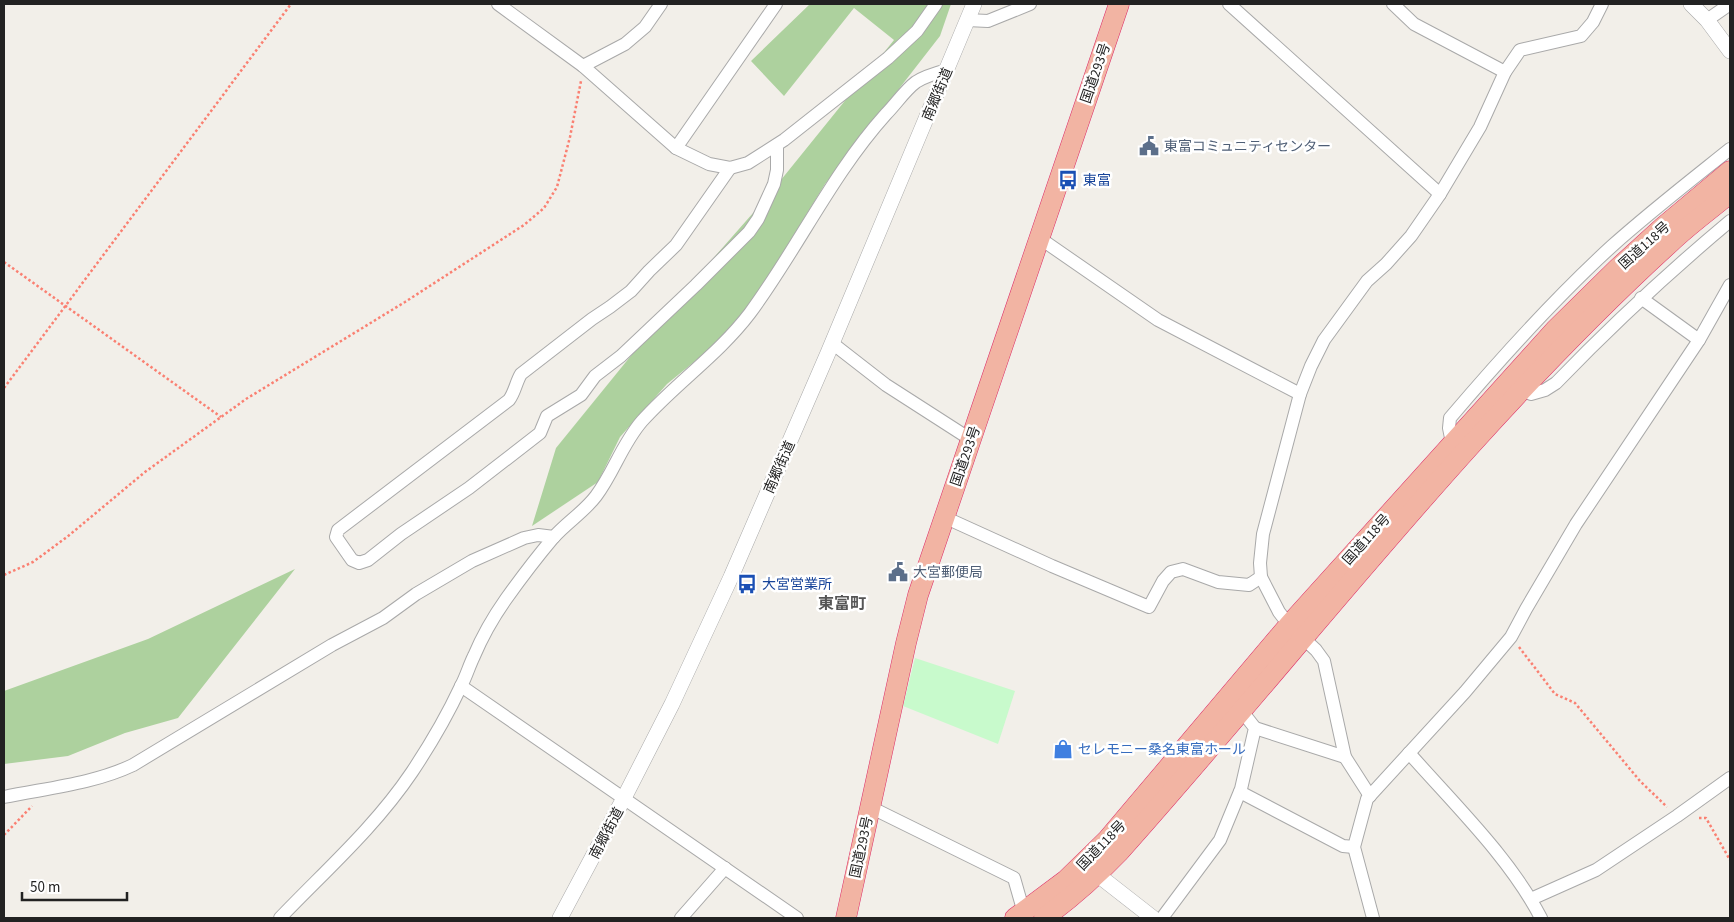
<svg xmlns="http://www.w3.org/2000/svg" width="1734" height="922" viewBox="0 0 1734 922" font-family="'Source Sans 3','Noto Sans JP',sans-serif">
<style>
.forest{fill:#add19e}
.park{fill:#c8facc}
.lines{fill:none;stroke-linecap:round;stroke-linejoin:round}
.minor-casing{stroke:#a9a9a9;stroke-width:14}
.tertiary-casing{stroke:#a9a9a9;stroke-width:16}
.trunk-casing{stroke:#dc2a67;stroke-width:21}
.path{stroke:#fa8072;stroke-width:2.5;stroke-dasharray:2.5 2.5;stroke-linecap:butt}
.minor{stroke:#fff;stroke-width:12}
.tertiary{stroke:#fff;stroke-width:15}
.trunk{stroke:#f2b4a3;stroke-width:20}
.labels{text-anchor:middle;stroke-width:5;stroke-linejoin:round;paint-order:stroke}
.street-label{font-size:14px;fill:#222;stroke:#fff}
.service-label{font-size:14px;fill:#4e5e75;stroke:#fff;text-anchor:start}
.transit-label{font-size:14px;fill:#164399;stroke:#fff;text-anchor:start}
.shop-label{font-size:14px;fill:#366cbe;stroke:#fff;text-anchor:start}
.quarter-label{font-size:16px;font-weight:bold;fill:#555;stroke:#fff}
</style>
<rect width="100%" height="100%" fill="#f2efe9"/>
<g class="forest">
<polygon points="810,4 951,4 940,36 825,184 772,271 727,335 667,384 620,437 598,482 532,526 556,448 673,304 768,196 894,40 854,8 784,96 751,61"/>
<polygon points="295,569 178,718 125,733 68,756 4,764 4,691 148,639"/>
</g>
<polygon class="park" points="915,658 1015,691 998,744 903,706"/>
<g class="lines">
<defs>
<g id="minor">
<polyline points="498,4 583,66 676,148 709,164 730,168 748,163 784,140 888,58 917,31 936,4"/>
<polyline points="1229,4 1440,194"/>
<polyline points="1393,4 1414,24 1505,72"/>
<polyline points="967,20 988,21 1030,4"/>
<polyline points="1707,20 1730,4"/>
<polyline points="583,66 625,44 645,27 661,4"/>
<polyline points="676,148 776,4"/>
<path d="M730,168L676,245L649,271L631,291L610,307L592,319L521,374C516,382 515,392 509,400L338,530L336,537L352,560L359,563L368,560L401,534L469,488L540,433L547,416L581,395L595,376L621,356L696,285L749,232L758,219L774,184L777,170V145"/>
<polyline points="1038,237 1158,320 1300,394"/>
<polyline points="1641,298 1699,340"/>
<polyline points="832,343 886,385 970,439"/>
<path d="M1523,390L1531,394L1545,390L1556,383C1611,326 1669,272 1730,221"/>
<path d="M1452,443L1449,428L1450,418C1501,358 1554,299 1612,246C1650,212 1690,181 1730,149"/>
<polyline points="944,517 1052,566 1149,607 1163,581 1171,572 1183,569 1218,582 1249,585 1261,577"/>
<polyline points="461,686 797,918"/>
<polyline points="1255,728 1345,757"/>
<path d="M1409,753C1454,804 1510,858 1541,918"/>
<polyline points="1240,792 1343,846 1354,847"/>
<polyline points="1370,796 1345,757 1324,661 1316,650 1289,625 1279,612 1261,577 1260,563 1263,534 1300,394 1311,366 1324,340 1367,281 1386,264 1411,236 1440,194 1480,127 1505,72 1520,50 1581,36 1593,22 1602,4"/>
<path d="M4,797C47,788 93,784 133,765L332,645L383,618L416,594L472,561L524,538L538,535L554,537"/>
<polyline points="870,807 1014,878 1024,913"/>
<polyline points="1531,899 1596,870 1677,816 1730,778"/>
<path d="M280,918C325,871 375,827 412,772C430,745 447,716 461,686C466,677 469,666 474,656C482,637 494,616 506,599C521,578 537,557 553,538C566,523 584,512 596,496C614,472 622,444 642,421C676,383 719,354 750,313C798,248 832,174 886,114C896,104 905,90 916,82C925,76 936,73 947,70"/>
<polyline points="681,918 725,868"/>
<polyline points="1162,918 1220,840 1241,789 1255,728 1241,710"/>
<polyline points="1373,918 1354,847 1367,799 1465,692 1511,637 1526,609 1576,524 1699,340 1730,285"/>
</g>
<g id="tertiary">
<polyline points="1691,4 1707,20 1730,51"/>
<polyline points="1089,868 1153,918"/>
<polyline points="560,918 624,798 672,704 731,577 828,353 974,4"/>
</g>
<g id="trunk">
<polyline points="846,918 906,643 918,595 1119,4"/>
<polyline points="1015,918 1066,880 1107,840 1289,625 1555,330 1618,268 1663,227 1730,171"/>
<path d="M1044,918C1071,898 1096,876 1119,852C1302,647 1468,427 1671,242C1690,224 1711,209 1730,193"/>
</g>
</defs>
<use href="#minor" class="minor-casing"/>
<use href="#tertiary" class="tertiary-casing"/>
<use href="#trunk" class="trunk-casing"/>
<g class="path">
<polyline points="4,262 221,417"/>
<polyline points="4,388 291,4"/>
<polyline points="4,575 33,562 67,537 145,472 246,399 405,302 524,225 544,208 557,187 570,137 581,81"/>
<polyline points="1519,647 1555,694 1575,703 1640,781 1667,807"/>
<polyline points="1699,818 1706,818 1730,860"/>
<polyline points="4,835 32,806"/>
</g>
<use href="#minor" class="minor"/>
<use href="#tertiary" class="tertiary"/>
<use href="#trunk" class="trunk"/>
</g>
<defs>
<symbol id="civic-bare" viewBox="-9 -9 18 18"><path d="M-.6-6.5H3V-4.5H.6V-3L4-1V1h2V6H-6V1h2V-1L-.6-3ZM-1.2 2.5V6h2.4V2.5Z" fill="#5c6f8a" stroke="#fff" stroke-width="2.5" paint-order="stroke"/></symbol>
<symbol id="bus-bare" viewBox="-9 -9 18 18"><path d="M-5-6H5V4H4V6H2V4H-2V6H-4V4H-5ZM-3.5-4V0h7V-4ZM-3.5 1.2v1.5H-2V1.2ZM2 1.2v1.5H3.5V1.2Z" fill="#1a4fb4" stroke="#fff" stroke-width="2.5" paint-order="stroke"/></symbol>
<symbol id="shop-bare" viewBox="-9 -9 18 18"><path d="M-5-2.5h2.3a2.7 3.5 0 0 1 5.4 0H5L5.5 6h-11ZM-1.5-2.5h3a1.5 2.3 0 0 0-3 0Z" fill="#3f7fe0" stroke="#fff" stroke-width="2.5" paint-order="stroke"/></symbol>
</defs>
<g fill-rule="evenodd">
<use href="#civic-bare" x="1135" y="132" width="28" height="28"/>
<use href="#bus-bare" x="1054" y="166" width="28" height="28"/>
<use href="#civic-bare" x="884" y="558" width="28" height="28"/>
<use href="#bus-bare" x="733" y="570" width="28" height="28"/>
<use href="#shop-bare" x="1049" y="735" width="28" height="28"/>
</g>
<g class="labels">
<g class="street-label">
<text transform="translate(1095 73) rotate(-71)" y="5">国道293号</text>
<text transform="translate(937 94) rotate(-67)" y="5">南郷街道</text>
<text transform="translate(1644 245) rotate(-42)" y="5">国道118号</text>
<text transform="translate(965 456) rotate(-71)" y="5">国道293号</text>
<text transform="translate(779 467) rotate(-66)" y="5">南郷街道</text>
<text transform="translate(1366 539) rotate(-48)" y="5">国道118号</text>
<text transform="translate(606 833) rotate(-62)" y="5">南郷街道</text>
<text transform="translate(1101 845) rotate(-46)" y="5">国道118号</text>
<text transform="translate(861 847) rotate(-78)" y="5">国道293号</text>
</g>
<g class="service-label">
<text x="1164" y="151">東富コミュニティセンター</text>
<text x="913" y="577">大宮郵便局</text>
</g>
<g class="transit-label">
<text x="1083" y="185">東富</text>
<text x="762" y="589">大宮営業所</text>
</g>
<g class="shop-label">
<text x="1078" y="754">セレモニー桑名東富ホール</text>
</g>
<g class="quarter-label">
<text x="842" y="609">東富町</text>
</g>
</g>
<rect width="1734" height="922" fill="none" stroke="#222222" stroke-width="10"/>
<path d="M22 892v8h105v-8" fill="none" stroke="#222222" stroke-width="2.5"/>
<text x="30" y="892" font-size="15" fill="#222222" stroke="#ffffff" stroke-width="4" paint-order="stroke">50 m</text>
</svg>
